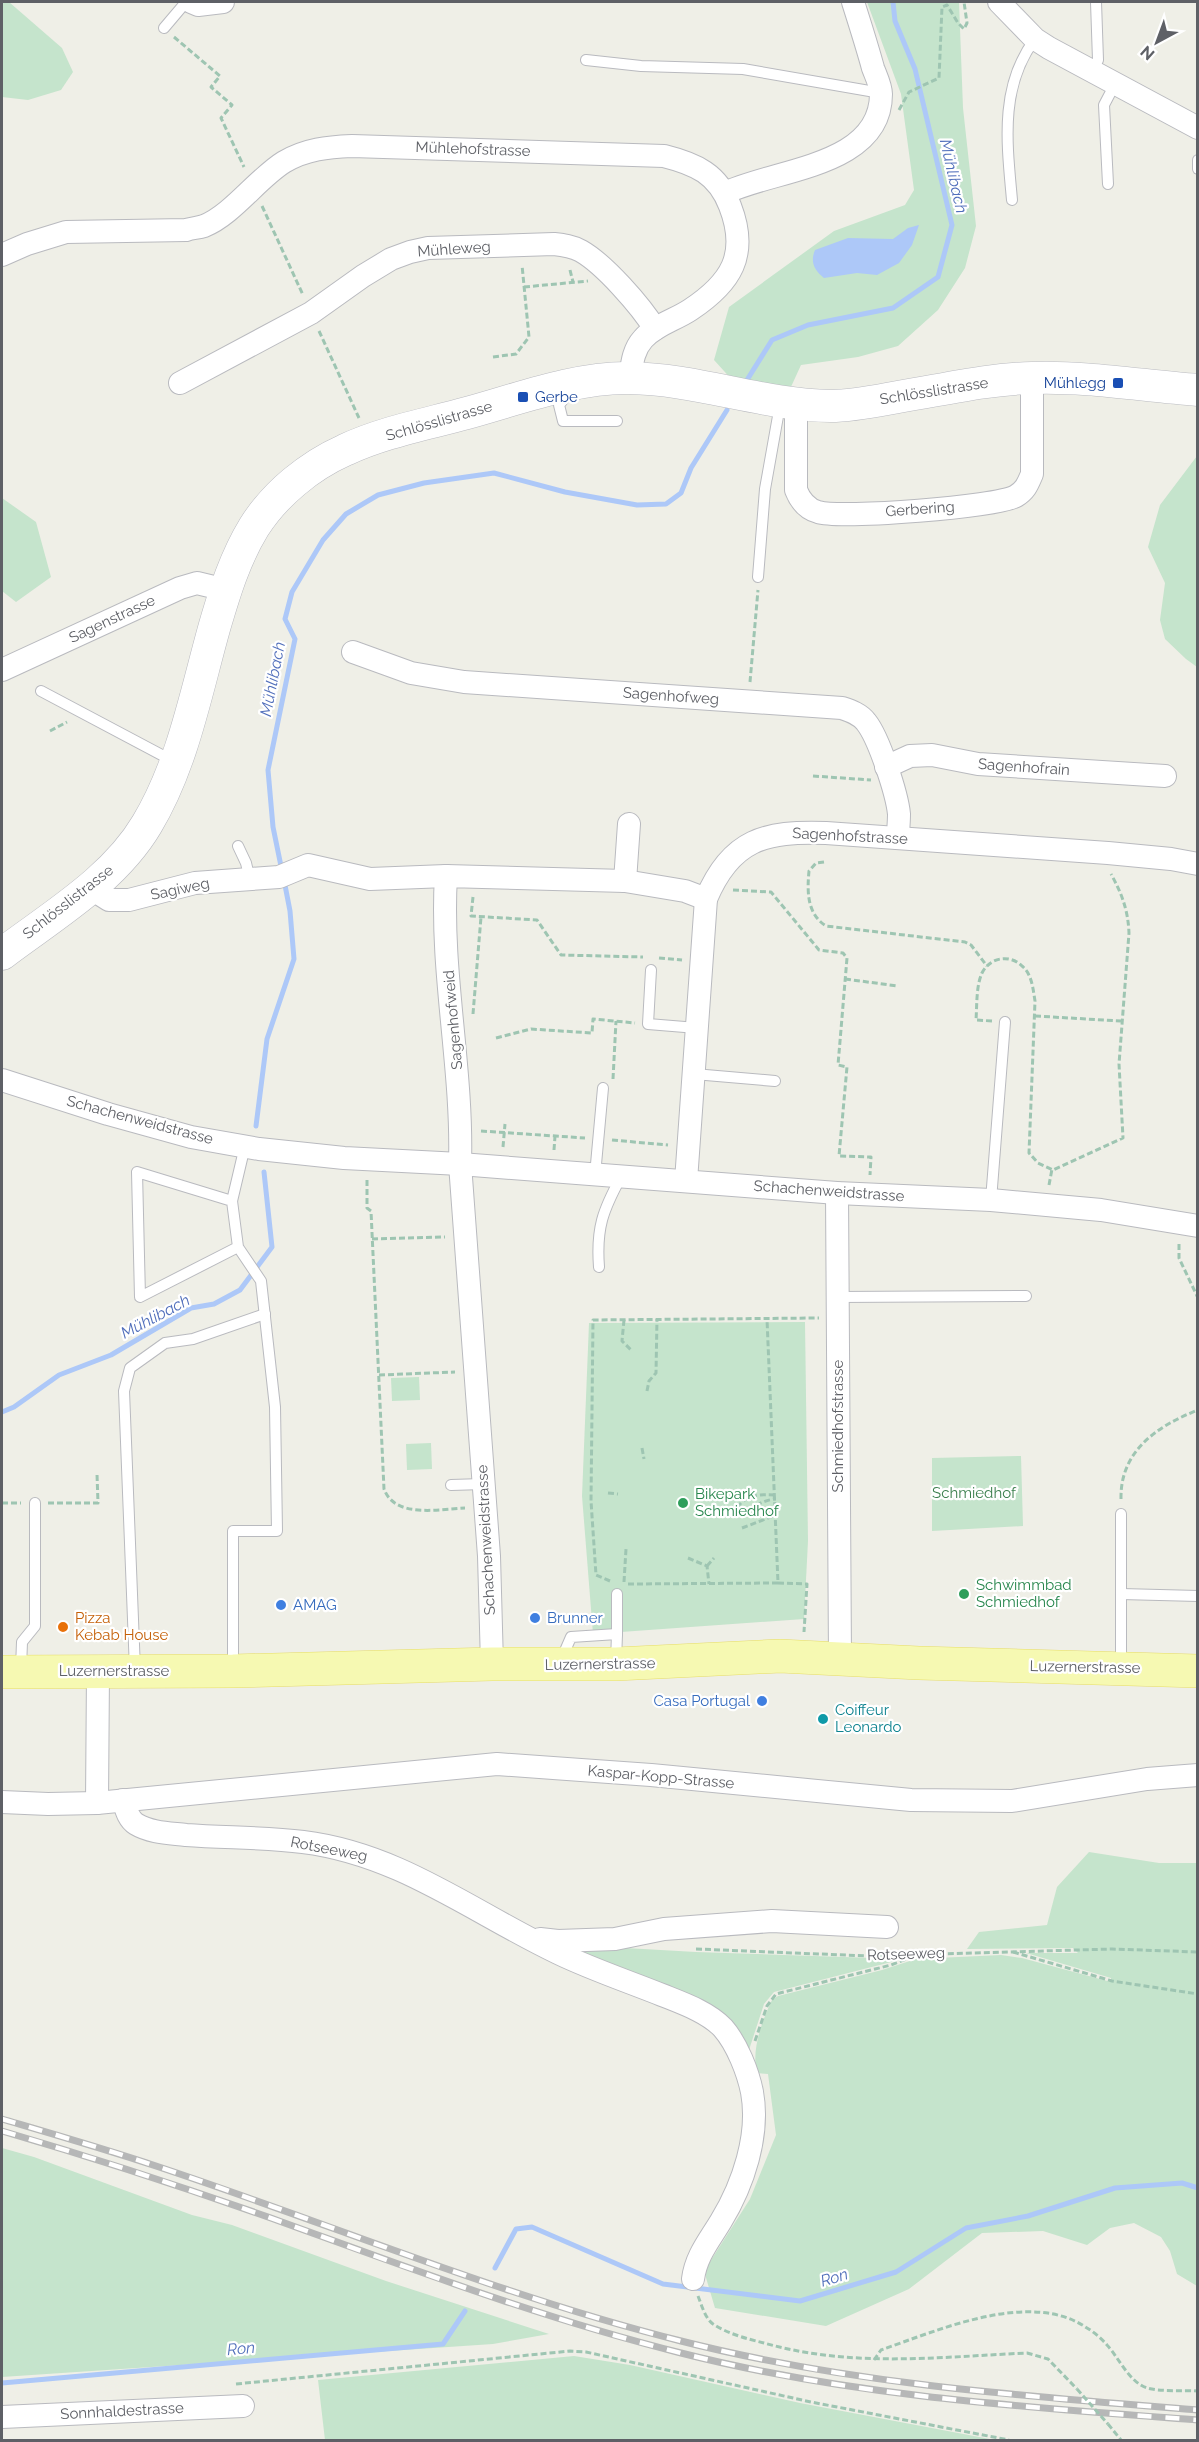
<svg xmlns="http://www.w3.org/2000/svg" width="1199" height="2442" viewBox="0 0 1199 2442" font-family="Raleway,sans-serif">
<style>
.green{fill:#c5e4cc}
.water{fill:#adc8f8}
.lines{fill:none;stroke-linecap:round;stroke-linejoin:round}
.stream{stroke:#adc8f8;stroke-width:5}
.lane-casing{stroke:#b9babf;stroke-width:12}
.street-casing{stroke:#b9babf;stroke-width:24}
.secondary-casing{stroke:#babbc1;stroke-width:33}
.primary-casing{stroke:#e7dd68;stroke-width:34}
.path{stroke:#9ec5b2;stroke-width:3;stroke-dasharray:6 3;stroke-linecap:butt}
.lane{stroke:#fff;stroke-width:10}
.street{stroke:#fff;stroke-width:22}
.secondary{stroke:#fff;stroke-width:32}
.primary{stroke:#f6f9b2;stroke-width:33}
.rail-casing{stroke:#b6b7b7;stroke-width:7}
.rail{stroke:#fff;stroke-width:4.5;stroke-dasharray:14;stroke-linecap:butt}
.path-bridge{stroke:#9ec5b2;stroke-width:3;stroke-dasharray:6 3;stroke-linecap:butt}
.transit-dot{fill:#1a4fb4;stroke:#fff;stroke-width:2}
.leisure-dot{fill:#2e9e5b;stroke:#fff;stroke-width:2}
.shop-dot{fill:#3f7fe0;stroke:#fff;stroke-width:2}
.food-dot{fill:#e8710a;stroke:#fff;stroke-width:2}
.culture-dot{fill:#0f9aa8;stroke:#fff;stroke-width:2}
.labels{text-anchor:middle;stroke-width:4.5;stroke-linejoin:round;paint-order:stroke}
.street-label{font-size:15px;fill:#5e6066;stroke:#fff}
.transit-label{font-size:15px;fill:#164399;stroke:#fff;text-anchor:end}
.park-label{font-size:15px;fill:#3b7f4d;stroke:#fff}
.leisure-label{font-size:15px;fill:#27864d;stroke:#fff;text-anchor:start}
.shop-label{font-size:15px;fill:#366cbe;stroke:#fff;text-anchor:start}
.food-label{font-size:15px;fill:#c56008;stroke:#fff;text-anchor:start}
.culture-label{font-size:15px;fill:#0d838f;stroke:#fff;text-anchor:start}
.water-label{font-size:16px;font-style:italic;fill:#516fbb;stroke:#fff}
</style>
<rect width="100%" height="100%" fill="#efefe7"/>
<g class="green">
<polygon points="2,2 9,2 62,48 73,72 61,90 28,100 2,97"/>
<polygon points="867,2 959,2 963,108 976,226 965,268 938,310 898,346 858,357 801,365 790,389 734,382 714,360 729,307 834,231 905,205 914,190 901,94"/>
<polygon points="1197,456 1197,667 1186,659 1165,639 1160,620 1165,583 1148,547 1160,505"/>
<polygon points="2,498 36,522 51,577 16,602 2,591"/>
<polygon points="805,1322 808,1541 804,1619 593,1634 582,1496 589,1323"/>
<polygon points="419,1377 420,1400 392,1401 391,1378"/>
<polygon points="431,1443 432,1469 407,1470 406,1444"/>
<polygon points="1021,1456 1023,1526 932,1531 932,1458"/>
<path d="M1089,1852L1159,1863H1197V2286L1177,2274L1170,2251L1161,2237L1134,2223L1110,2228L1087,2245L1043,2231L982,2233L909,2289L826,2326L715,2308L704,2271L750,2199L776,2135L768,2074L757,2073C751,2050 762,2021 772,2000L778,1996L882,1970L916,1959L1001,1955L1022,1958L1111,1982V1978L1026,1953H1078L1073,1948L967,1949L979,1932L1047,1925L1057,1887Z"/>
<polygon points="555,1944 696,1952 903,1959 774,1992 764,2004 748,2053 734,2031"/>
<polygon points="2,2148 34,2157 192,2215 232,2225 386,2281 549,2334 493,2344 2,2377"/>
<polygon points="574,2356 630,2365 800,2403 995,2440 325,2440 318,2380"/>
</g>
<path class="water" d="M919,225L912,245L899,263L877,275L857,273L824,278C814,270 810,262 815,250L848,238L893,239L908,228Z"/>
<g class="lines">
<g class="stream">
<polyline points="747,380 772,340 808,325 893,308 938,277 952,225 915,69 895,21 893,2"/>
<polyline points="282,871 273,827 268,770 295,639 285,619 292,592 323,540 346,514 378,495 424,483 494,473 565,492 637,505 666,504 681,493 691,468 727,410"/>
<polyline points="256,1126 267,1039 294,959 290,911 284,880"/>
<polyline points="2,1412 14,1407 59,1375 111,1355 191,1308 214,1304 240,1290 272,1247 264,1172"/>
<polyline points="495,2268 516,2229 532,2227 663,2284 800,2301 896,2272 966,2228 1028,2216 1115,2188 1182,2183 1198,2188"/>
<polyline points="2,2383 443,2344 465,2311"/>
</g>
<defs>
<g id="lane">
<polyline points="164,28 186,2"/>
<polyline points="586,60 641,66 743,69 881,93"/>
<polyline points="1093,71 1098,60 1096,2"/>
<polyline points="1198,160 1198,169"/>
<polyline points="1108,184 1104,105 1115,84"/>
<path d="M1012,200C1007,144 999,87 1035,39"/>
<polyline points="568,394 559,405 563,421 617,421"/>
<polyline points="758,577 765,489 780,405"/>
<polyline points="41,691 173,761"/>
<polyline points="238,846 246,863 250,880"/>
<polyline points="651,970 648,1024 697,1028"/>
<polyline points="694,1074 775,1081"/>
<polyline points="595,1175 603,1088"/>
<polyline points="991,1200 1005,1022"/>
<polyline points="232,1201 245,1146"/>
<path d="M599,1267C596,1228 603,1210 621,1177"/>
<polyline points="837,1297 1026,1296"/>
<polyline points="451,1485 483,1484"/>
<polyline points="1121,1514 1121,1667"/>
<polyline points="617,1594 617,1634"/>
<polyline points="1121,1594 1198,1596"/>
<polyline points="561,1660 571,1637 617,1634 616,1661"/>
<polyline points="21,1668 22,1642 35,1626 35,1503"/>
<polyline points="233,1668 233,1531 277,1531 275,1407 261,1281 238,1247 232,1201 137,1172 140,1297 238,1247"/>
<polyline points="135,1670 124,1391 130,1368 165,1343 193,1339 265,1314"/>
</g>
<g id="street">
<polyline points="191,2 198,5 223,2"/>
<polyline points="999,2 1035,39 1049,48 1198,128"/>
<path d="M725,193C774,169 881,167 881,94C881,86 876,76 873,68C867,46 860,24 853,2"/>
<path d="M2,255L27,244L66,232L186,230C192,228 198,228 204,226C232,215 258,178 284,162C306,149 328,147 352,146L664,156C696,164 718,174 730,206C749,255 731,283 690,310C675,320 655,325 643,339C633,350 632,364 630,378"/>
<path d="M180,383L311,313L363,276L391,259L410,252L428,248L554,244C563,245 572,246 581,251C604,264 641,306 655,329"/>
<path d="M796,404V490C800,500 807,509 818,512C841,519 997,507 1016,496C1026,490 1028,483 1032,474V378"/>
<path d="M353,652L411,673L464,682L842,708C851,711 860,714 866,722C879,738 897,794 899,814C899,822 898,830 898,838"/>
<polyline points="2,670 180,588 197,583 226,590"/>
<polyline points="886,767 910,756 932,755 978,764 1165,776"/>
<polyline points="625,881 629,824"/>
<polyline points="90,888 109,900 129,900 195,883 279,877 308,865 370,879 446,876"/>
<polyline points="2,1080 108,1114 191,1137 259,1149 344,1158 460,1164 837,1193 991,1200 1101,1210 1198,1226"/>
<path d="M686,1181L706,899C731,839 765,831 826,833L1108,853L1171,859L1198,864"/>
<polyline points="837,1193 840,1658"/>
<path d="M492,1664L489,1556L460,1164C463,1068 440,972 446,876L625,881L685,891L706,899"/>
<path d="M123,1800C126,1809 128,1819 136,1824C151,1833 170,1833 186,1835C225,1838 264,1837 303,1842C400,1854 472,1912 558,1953C591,1969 627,1981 662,1995C682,2003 708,2012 723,2028C737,2044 748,2072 752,2092C760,2135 743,2185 721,2221C709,2241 696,2256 693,2279"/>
<polyline points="2,1802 48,1804 97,1803 497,1764 651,1775 911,1800 1012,1801 1147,1779 1198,1775"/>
<polyline points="97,1803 98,1671"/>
<polyline points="540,1939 558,1941 615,1939 664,1929 772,1921 887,1927"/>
<polyline points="2,2417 243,2406"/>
</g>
<path id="secondary" d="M2,954C52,916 114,880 147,824C183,764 196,692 215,625C225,591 235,558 254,527C275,494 309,466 345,450C383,432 427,424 467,413C518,399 577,377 629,378C697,379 762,405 831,406C853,406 876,401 898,397C942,390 987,379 1032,378C1087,376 1143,386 1198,390"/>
<polyline id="primary" points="2,1672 233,1671 492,1664 616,1664 780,1656 919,1663 1198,1671"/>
</defs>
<use href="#lane" class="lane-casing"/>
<use href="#street" class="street-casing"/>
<use href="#secondary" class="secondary-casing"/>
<use href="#primary" class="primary-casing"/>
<g class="path">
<polyline points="174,37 220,76 211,87 232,105 221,118 244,167"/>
<polyline points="899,110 909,92 939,78 942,7 947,5 958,23 964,29 967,23 964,2"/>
<polyline points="262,206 303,295"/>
<polyline points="570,270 573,282"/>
<polyline points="524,287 588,281"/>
<polyline points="319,331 359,418"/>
<polyline points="493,357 516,354 529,337 522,265"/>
<polyline points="750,682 758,590"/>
<polyline points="50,731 67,722"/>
<polyline points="813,776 871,780"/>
<path d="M824,862L816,863L809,871C807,892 807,914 826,926L965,942L971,945L987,966"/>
<polyline points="733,890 771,892 819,950 843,953 847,958 838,1065 847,1067 839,1156 871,1157 870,1175"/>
<polyline points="473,897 471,916 537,920 561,955 643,957"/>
<polyline points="659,958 682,960"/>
<polyline points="845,979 898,986"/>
<polyline points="473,1014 481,917"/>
<polyline points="1035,1016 1121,1021"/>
<path d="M992,1021L976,1020C977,1006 976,986 982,973C990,957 1010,954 1022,966C1032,974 1033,989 1035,1001L1029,1153L1038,1163L1053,1170L1123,1138L1119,1064L1129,933C1128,910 1122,894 1111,874"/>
<polyline points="496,1038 531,1029 592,1033 593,1019 635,1023"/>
<polyline points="613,1079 616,1021"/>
<polyline points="481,1131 585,1138"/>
<polyline points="612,1140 668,1145"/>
<polyline points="503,1147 505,1124"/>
<polyline points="554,1150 555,1136"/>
<path d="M367,1180V1208L371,1211L384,1489C395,1519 440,1509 465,1508"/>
<polyline points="1049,1185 1052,1169"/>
<polyline points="372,1239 445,1237"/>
<polyline points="1179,1244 1179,1258 1198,1298"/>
<polyline points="624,1320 622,1341 631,1350"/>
<polyline points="379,1375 455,1372"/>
<polyline points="647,1391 649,1381 656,1373 657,1319"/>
<polyline points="642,1448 644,1459"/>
<polyline points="608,1493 618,1494"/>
<path d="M775,1495C757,1494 744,1495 734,1512L738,1514C752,1509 761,1500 776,1499"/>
<path d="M1121,1499C1120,1451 1157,1426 1198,1410"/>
<polyline points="2,1503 21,1503"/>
<polyline points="48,1503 98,1503 97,1474"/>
<polyline points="717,1508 725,1509"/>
<polyline points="742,1528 776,1515"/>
<polyline points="688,1558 707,1566 709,1584"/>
<polyline points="707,1566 714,1558"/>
<polyline points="610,1581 596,1575 591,1501 593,1320 819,1318"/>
<polyline points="624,1582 626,1549"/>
<polyline points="778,1583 807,1584 804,1632"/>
<polyline points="628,1584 778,1583 767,1319"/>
<polyline points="696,1949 868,1956 1112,1949 1198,1952"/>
<polyline points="1013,1952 1112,1981 1198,1994"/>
<polyline points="755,2041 767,2006 776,1994 891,1965 916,1955"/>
<path d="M698,2296C702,2306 705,2318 713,2324C728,2334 748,2339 764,2343C853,2368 937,2357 1027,2353L1048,2359L1077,2389"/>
<path d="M874,2360L881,2350C939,2330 1031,2289 1087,2328C1094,2332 1102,2339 1107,2345C1119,2358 1129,2382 1147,2388C1162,2392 1182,2390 1198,2391"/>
<polyline points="236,2384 570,2351 586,2352 811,2402 1009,2440"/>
<polyline points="1108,2424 1121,2440"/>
</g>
<use href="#lane" class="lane"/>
<use href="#street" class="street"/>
<use href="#secondary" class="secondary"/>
<use href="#primary" class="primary"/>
<defs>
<g id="rail">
<path d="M2,2119C53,2134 105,2149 156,2166C331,2224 501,2296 681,2341C850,2384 1024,2396 1198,2410"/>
<path d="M2,2131C91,2157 180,2186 268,2217C404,2266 540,2318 681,2353C850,2396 1024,2407 1198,2420"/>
</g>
</defs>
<use href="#rail" class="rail-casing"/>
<use href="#rail" class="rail"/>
<polyline class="path-bridge" points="1077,2389 1108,2424"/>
</g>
<g class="transit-dot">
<rect x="1112" y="377" width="12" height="12" rx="3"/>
<rect x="517" y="391" width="12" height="12" rx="3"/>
</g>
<g class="leisure-dot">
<circle cx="683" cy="1503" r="6"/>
<circle cx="964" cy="1594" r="6"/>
</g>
<g class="shop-dot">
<circle cx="281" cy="1605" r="6"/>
<circle cx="535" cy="1618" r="6"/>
<circle cx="762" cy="1701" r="6"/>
</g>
<circle class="food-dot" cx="63" cy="1627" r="6"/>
<circle class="culture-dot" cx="823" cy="1719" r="6"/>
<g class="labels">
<g class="street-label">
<text transform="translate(473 149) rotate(2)" y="5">Mühlehofstrasse</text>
<text transform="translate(454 249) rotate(-4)" y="5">Mühleweg</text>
<text transform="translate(934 391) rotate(-9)" y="5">Schlösslistrasse</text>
<text transform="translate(439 421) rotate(-16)" y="5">Schlösslistrasse</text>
<text transform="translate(920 509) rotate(-4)" y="5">Gerbering</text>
<text transform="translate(112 619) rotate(-25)" y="5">Sagenstrasse</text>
<text transform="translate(671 696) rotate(4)" y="5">Sagenhofweg</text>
<text transform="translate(1024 767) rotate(4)" y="5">Sagenhofrain</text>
<text transform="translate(850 836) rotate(3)" y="5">Sagenhofstrasse</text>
<text transform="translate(180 889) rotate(-12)" y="5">Sagiweg</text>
<text transform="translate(68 902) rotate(-38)" y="5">Schlösslistrasse</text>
<text transform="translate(453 1020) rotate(-95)" y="5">Sagenhofweid</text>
<text transform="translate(140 1120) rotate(15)" y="5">Schachenweidstrasse</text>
<text transform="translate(829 1191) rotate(4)" y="5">Schachenweidstrasse</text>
<text transform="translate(838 1426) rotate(-90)" y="5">Schmiedhofstrasse</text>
<text transform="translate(486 1540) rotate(-93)" y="5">Schachenweidstrasse</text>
<text transform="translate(600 1664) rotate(-1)" y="5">Luzernerstrasse</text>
<text transform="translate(1085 1667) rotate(1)" y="5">Luzernerstrasse</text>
<text x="114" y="1676">Luzernerstrasse</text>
<text transform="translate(661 1777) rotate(5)" y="5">Kaspar-Kopp-Strasse</text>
<text transform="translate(329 1849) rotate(11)" y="5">Rotseeweg</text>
<text transform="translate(906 1954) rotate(-2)" y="5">Rotseeweg</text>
<text transform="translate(122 2411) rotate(-3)" y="5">Sonnhaldestrasse</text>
</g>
<g class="transit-label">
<text x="1106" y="388">Mühlegg</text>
<text x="535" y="402" text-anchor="start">Gerbe</text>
</g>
<g class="park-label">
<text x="974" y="1498">Schmiedhof</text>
</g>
<g class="leisure-label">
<text x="695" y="1499">Bikepark<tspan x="695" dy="17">Schmiedhof</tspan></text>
<text x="976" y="1590">Schwimmbad<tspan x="976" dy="17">Schmiedhof</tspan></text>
</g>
<g class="shop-label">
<text x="293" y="1610">AMAG</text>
<text x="547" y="1623">Brunner</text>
<text x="750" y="1706" text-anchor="end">Casa Portugal</text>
</g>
<g class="food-label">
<text x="75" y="1623">Pizza<tspan x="75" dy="17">Kebab House</tspan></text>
</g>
<g class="culture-label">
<text x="835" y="1715">Coiffeur<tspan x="835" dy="17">Leonardo</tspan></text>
</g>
<g class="water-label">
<text transform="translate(954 176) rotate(77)" y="6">Mühlibach</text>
<text transform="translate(272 679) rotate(-79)" y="6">Mühlibach</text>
<text transform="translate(155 1316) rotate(-28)" y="6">Mühlibach</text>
<text transform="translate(834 2277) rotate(-17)" y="6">Ron</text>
<text transform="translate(241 2348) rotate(-5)" y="6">Ron</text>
</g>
</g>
<rect width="1199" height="2442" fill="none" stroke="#5e6066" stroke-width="6"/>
<g transform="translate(1157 42) rotate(221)" stroke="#ffffff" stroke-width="4.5" paint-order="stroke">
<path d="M0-4.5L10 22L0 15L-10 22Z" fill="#5e6066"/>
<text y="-9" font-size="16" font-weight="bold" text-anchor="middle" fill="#5e6066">N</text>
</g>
</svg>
